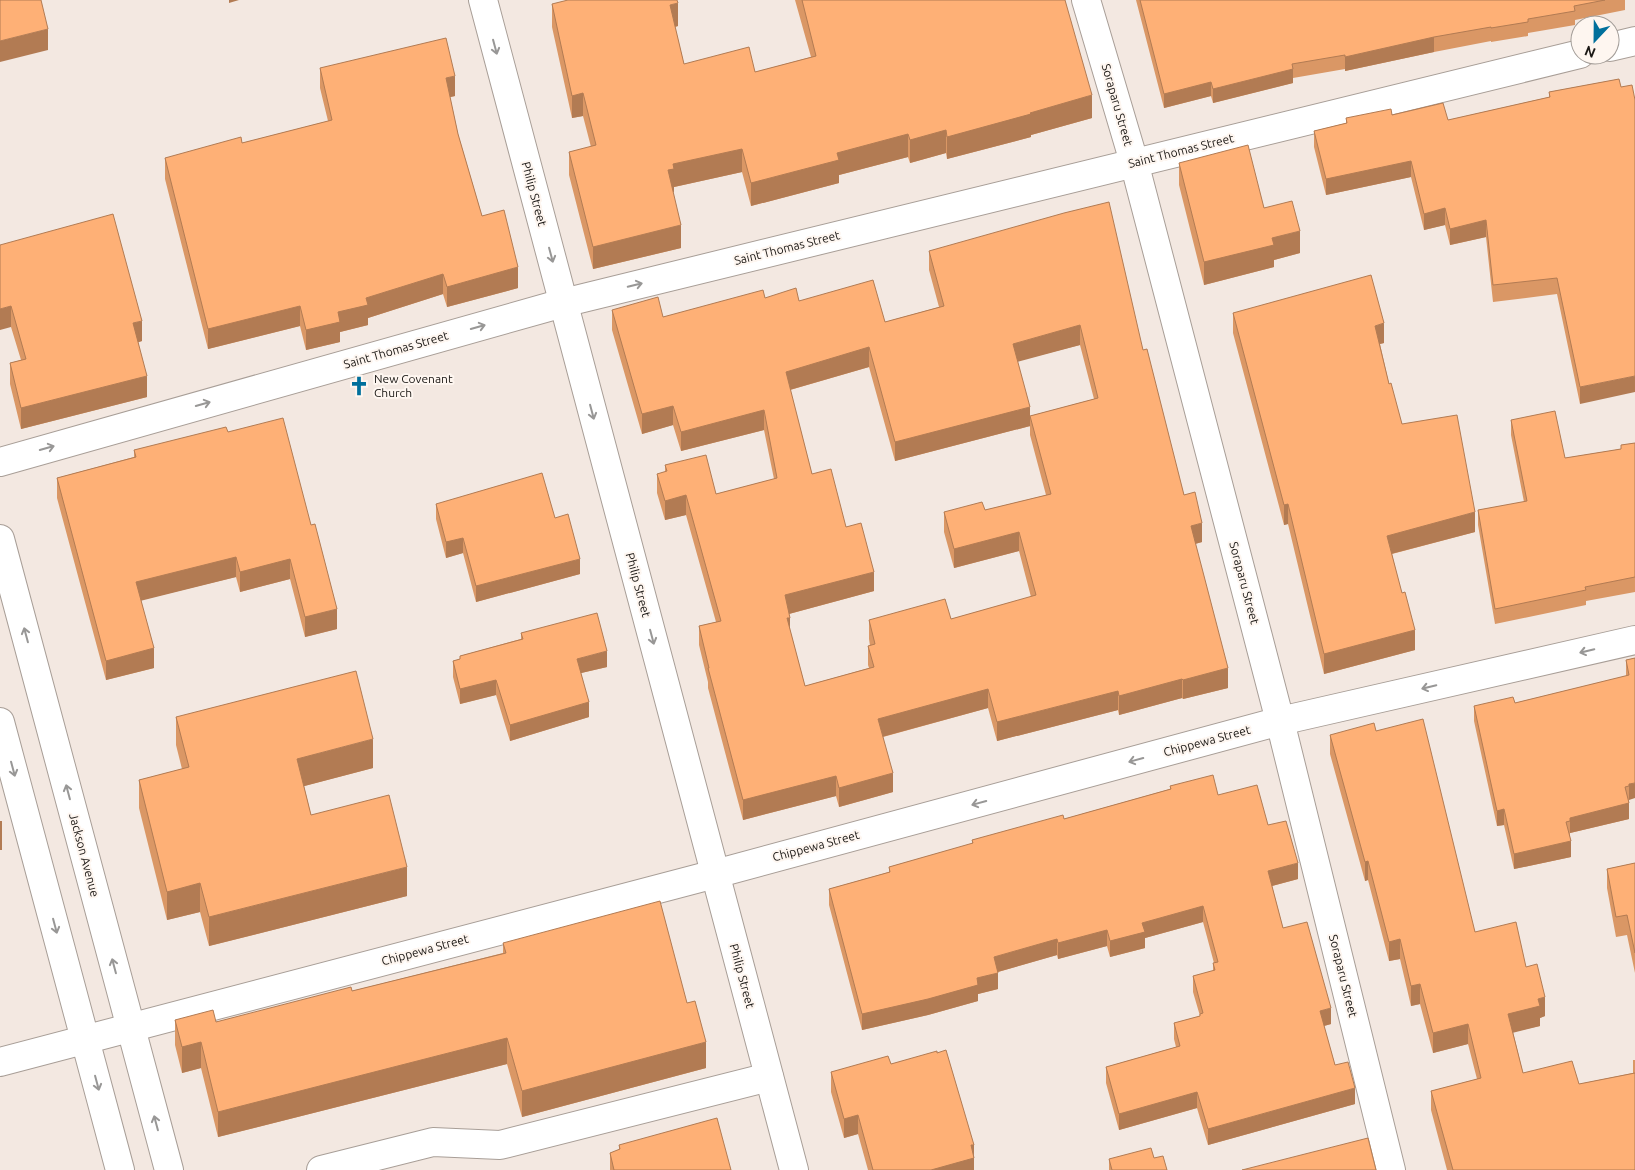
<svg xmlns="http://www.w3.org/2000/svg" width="1635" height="1170" viewBox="0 0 1635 1170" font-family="Ubuntu,sans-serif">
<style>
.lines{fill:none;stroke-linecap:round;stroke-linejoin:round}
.minor-casing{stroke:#a89e97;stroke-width:30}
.minor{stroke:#fff;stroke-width:28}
.wall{fill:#da9765;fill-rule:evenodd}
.shaded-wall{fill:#b27b53}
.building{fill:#feb076;stroke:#b27b53;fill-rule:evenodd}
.oneway{stroke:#989796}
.labels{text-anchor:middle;stroke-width:4;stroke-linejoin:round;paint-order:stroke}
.street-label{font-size:12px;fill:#1b1815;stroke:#fef6f0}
.poi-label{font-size:12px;fill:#1b1815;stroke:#fef6f0;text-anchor:start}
</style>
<rect width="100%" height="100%" fill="#f3e8e1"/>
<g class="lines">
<defs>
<g id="minor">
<polyline points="483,0 794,1170"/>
<polyline points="1086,0 1134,162 1280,721 1391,1170"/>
<polyline points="1610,47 1635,41"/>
<polyline points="0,462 563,303 1580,54"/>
<polyline points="0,539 169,1170"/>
<polyline points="0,722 120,1170"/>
<polyline points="0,1062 715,874 1280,721 1635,640"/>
<polyline points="321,1170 433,1142 500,1145 769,1077"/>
</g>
</defs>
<use href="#minor" class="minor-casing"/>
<use href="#minor" class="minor"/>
</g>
<g class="wall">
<polygon points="795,0 1065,0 1092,118 1031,135 1031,137 947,159 946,153 910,163 908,157 839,175 839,183 751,206 742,172 674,187 674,192 673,192 681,248 593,269 569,175 569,152 591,147 583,116 572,118 552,27 552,4 678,26 675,27 684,64 755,72 811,57"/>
<polygon points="1136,0 1625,0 1625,10 1575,20 1575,25 1528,33 1528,36 1491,42 1491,41 1434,52 1345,71 1345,69 1293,78 1293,83 1213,103 1211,96 1164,108"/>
<polygon points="320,68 455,96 450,97 458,134 482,216 518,288 447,307 443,294 368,318 368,325 340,332 340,342 306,350 300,326 208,349 165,179 165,158 242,143 328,121 320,88"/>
<polygon points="1619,79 1580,404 1557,294 1493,302 1486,237 1450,245 1445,225 1424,230 1411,177 1326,195 1314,147 1314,131 1346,123 1346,118 1392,115 1448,120 1549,97 1549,92"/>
<polygon points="1179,163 1264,208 1300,253 1274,260 1274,267 1204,285 1179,185"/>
<polygon points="0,245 142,341 138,342 147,397 21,429 10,384 10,363 21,360 11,327"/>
<path d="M929,251L1143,350L1184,495L1202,542L1195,544L1228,688L1183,699L1182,698L1119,715L1118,710L997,741L988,708L883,737L893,792L839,807L836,796L743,820L708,688V682L699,645V626L716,622L686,515L665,520L657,493V474L665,472V465L716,494L774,479L764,430L681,451L673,425L642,434L612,330V310L663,317L765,298L799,301L885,322L939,307L929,270ZM1080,345L1094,399L1030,416V435L1046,495L985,510L944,512V532L954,568L1019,551L1031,597L951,619L869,620V639L870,646H868V665L869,668L805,686L790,630L789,614L874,591L846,527L812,474L790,390L869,367L895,461L1030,426L1017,361Z"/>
<polygon points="1233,313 1384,343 1380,344 1389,384 1402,424 1475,532 1392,554 1415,650 1324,674 1288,524 1284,525 1233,333"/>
<polygon points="1511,420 1565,458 1621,449 1621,445 1635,443 1635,592 1586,601 1586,605 1495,624 1478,525 1478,510 1524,502 1511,435"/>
<polygon points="228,432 337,629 305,637 290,579 240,592 236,577 141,600 154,668 106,680 57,498 57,478 134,457 134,450"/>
<polygon points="436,504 555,518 580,574 476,602 463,553 446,558 436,519"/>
<polygon points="521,633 607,667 581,673 589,717 510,741 496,695 460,704 453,677 453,661 460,659 460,656 521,639"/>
<polygon points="1635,658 1629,802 1629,819 1570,833 1570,837 1571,857 1514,869 1504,825 1497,826 1474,721 1474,706 1515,703 1626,676 1626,660"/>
<polygon points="176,717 373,768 304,786 311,815 407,896 209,946 200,912 167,920 139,808 139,780 182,769 176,745"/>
<polygon points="1376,731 1475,932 1526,967 1545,1016 1540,1018 1540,1026 1513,1032 1523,1073 1579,1084 1633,1073 1633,1060 1635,1060 1635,1170 1447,1170 1431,1110 1431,1091 1477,1079 1468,1044 1433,1053 1420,1004 1411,1006 1400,959 1389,961 1368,880 1365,881 1330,754 1330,735"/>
<polygon points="1170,786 1218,795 1268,825 1298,879 1272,886 1283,928 1331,1024 1324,1026 1335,1065 1355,1104 1208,1145 1197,1108 1119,1130 1106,1083 1106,1067 1176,1047 1174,1039 1174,1023 1200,1016 1193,992 1193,976 1213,971 1213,963 1214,963 1203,922 1145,938 1145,948 1110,957 1107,946 1058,959 1057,955 998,972 998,989 978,994 978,1001 928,1015 862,1030 829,905 829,889 889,872 889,867 972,844 972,840 1064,819 1170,789"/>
<polygon points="1635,863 1635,973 1627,935 1616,937 1607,888 1607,869"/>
<polygon points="503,943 687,1003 706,1068 522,1117 507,1064 218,1137 201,1068 182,1073 175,1045 175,1020 216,1022 352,991 503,953"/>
<polygon points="937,1053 974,1145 974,1170 868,1170 858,1134 844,1138 831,1092 831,1072 891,1064"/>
<polygon points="619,1145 731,1170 610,1170 610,1153 619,1150"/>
<polygon points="1154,1158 1167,1170 1109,1170 1109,1159"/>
</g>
<g class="shaded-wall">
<polygon points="229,0 239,0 229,3"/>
<polygon points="678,3 678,26 670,28 670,5"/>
<polygon points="48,29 48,50 0,62 0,41"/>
<polygon points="1434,37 1434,52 1345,71 1345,57"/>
<polygon points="1293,69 1293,83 1213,103 1213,89"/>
<polygon points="455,76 455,96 446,98 446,78"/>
<polygon points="1211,82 1211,96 1164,108 1164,94"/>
<polygon points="583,93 583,116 572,118 572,96"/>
<polygon points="1092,95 1092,118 1031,135 1031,137 947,159 947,137"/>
<polygon points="946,130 946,153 910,163 910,140"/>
<polygon points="908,134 908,157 839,175 839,183 751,206 751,183 837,153"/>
<polygon points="742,149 742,172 674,187 674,192 668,193 668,170 673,164"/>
<polygon points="1411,161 1411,177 1326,195 1326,179"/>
<polygon points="1445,208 1445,225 1424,230 1424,214"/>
<polygon points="1486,220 1486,237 1450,245 1450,229"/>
<polygon points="681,225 681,248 593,269 593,247"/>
<polygon points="1300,231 1300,253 1274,260 1274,267 1204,285 1204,262 1272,238"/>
<polygon points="518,267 518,288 447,307 447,287"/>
<polygon points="443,274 443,294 368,318 368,325 340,332 340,342 306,350 306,330 338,312 366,298"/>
<polygon points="11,306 11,327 0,330 0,309"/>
<polygon points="300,306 300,326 208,349 208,329"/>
<polygon points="142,321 142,341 133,344 133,323"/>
<polygon points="1384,323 1384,343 1375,345 1375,326"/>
<polygon points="1080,325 1080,345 1013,363 1013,344"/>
<polygon points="869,347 869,367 786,391 786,372"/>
<polygon points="147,376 147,397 21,429 21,408"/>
<polygon points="1635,376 1635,392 1580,404 1580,387"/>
<polygon points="673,406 673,425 642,434 642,414"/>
<polygon points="1030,407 1030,426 895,461 895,442"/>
<polygon points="764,410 764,430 681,451 681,432"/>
<polygon points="686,495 686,515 665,520 665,501"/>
<polygon points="1288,504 1288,524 1284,525 1284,505"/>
<polygon points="1475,512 1475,532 1387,555 1387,536"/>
<polygon points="1202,523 1202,542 1191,545 1191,526"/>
<polygon points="1019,532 1019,551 954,568 954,549"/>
<polygon points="463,538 463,553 446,558 446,542"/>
<polygon points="236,557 236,577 136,602 136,582"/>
<polygon points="290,559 290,579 240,592 240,572"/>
<polygon points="580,559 580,574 476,602 476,586"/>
<polygon points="874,572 874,591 785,615 785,595"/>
<polygon points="337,609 337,629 305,637 305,617"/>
<polygon points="787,618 790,618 790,637"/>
<polygon points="1415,630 1415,650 1324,674 1324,654"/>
<polygon points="154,648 154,668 106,680 106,661"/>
<polygon points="607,651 607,667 577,674 577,659"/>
<polygon points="1228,668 1228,688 1183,699 1183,680"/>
<polygon points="1182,679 1182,698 1119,715 1119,696"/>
<polygon points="496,680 496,695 460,704 460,689"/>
<polygon points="988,689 988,708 878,738 878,719"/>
<polygon points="1118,691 1118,710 997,741 997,722"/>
<polygon points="589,702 589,717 510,741 510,725"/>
<polygon points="373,739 373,768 297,788 297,759"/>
<polygon points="893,773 893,792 839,807 839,788"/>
<polygon points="836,776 836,796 743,820 743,800"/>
<polygon points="1635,783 1635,798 1629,800 1629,784"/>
<polygon points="1629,803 1629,819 1570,833 1570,818"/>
<polygon points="1504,809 1504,825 1497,826 1497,811"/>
<rect x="0" y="821" width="2" height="29"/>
<polygon points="1571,841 1571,857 1514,869 1514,854"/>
<polygon points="1368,861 1368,880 1365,881 1365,862"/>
<polygon points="1298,863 1298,879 1268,887 1268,871"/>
<polygon points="407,867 407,896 209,946 209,917"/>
<polygon points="200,883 200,912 167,920 167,892"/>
<polygon points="1203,906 1203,922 1145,938 1145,948 1110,957 1110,941 1142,923"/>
<polygon points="1107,930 1107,946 1058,959 1058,943"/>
<polygon points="1057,939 1057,955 994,973 994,957"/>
<polygon points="1400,939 1400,959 1389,961 1389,942"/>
<polygon points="998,973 998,989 978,994 978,1001 928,1015 862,1030 862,1014 977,978"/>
<polygon points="1420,984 1420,1004 1411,1006 1411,986"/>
<polygon points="1545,997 1545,1016 1540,1018 1540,1026 1508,1034 1508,1014 1538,999"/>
<polygon points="1331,1008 1331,1024 1320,1027 1320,1011"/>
<polygon points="1468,1024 1468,1044 1433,1053 1433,1033"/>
<polygon points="507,1038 507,1064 218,1137 218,1112"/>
<polygon points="201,1042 201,1068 182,1073 182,1047"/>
<polygon points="706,1042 706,1068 522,1117 522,1091"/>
<polygon points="1355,1088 1355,1104 1208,1145 1208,1129"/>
<polygon points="1197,1092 1197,1108 1119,1130 1119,1114"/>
<polygon points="858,1115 858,1134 844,1138 844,1119"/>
<polygon points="971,1145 974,1145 974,1170 931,1170"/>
</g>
<g class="building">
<polygon points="0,0 41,0 48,29 0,41"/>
<polygon points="568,0 677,0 678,3 670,5 684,64 749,47 755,72 816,56 802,0 1065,0 1092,95 1030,113 1031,114 947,137 946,130 910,140 908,134 837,153 839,160 751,183 742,149 673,164 674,169 668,170 681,225 593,247 569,152 596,145 583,93 572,96 552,4"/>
<polygon points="1140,0 1605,0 1574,6 1575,11 1528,19 1528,22 1491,28 1491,27 1434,37 1345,57 1345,55 1292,64 1293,69 1213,89 1211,82 1164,94"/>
<polygon points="446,38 455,76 446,78 458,134 482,216 504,210 518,267 447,287 443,274 366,298 368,305 338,312 340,322 306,330 300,306 208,329 165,158 241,137 242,143 332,120 320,68"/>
<polygon points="1619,79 1621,87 1632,85 1635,100 1635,376 1580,387 1557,278 1493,285 1486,220 1450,229 1445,208 1424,214 1411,161 1326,179 1314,131 1347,123 1346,118 1391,109 1392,115 1443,103 1448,120 1550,97 1549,92"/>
<polygon points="1248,145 1264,208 1292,201 1300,231 1272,238 1274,245 1204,262 1179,163"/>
<path d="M1109,202L1143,350L1147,349L1184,495L1195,492L1202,523L1191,526L1228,668L1183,680L1182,679L1119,696L1118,691L997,722L988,689L878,719L893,773L839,788L836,776L743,800L708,668H709L699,626L721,621L686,495L665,501L657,474L667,471L665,465L706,455L716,494L777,478L764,410L681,432L673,406L642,414L612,310L658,297L663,317L763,290L765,298L796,288L799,301L873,280L885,322L944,306L929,251L1064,213ZM1080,325L1098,398L1030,416L1051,494L985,510L982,502L944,512L954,549L1019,532L1036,595L951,619L945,599L869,620L875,644L868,646L874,667L805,686L787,618H790L785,595L874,572L861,523L846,527L831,469L812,474L786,372L869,347L895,442L1030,407L1013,344Z"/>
<polygon points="113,214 142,321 133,323 147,376 21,408 10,363 26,359 11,306 0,309 0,245"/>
<polygon points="1371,275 1384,323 1375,326 1389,384 1391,383 1402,424 1457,415 1475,512 1387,536 1402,593 1405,592 1415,630 1324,654 1288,504 1284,505 1233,313"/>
<polygon points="1555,411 1565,458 1621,449 1621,445 1635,443 1635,577 1585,587 1586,590 1495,609 1478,510 1527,501 1511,420"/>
<polygon points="283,418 311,525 315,524 337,609 305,617 290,559 240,572 236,557 136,582 154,648 106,661 57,478 136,457 134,450 226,427 228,432"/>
<polygon points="542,473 555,518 568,514 580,559 476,586 463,538 446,542 436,504"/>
<polygon points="597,613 607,651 577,659 589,702 510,725 496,680 460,689 453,661 460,659 460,656 523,639 521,633"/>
<polygon points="1635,658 1635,783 1629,784 1629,786 1625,787 1629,803 1570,818 1570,821 1566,822 1571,841 1514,854 1504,809 1497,811 1474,706 1513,697 1515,703 1629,675 1626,660"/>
<polygon points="356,671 373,739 297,759 311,815 389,795 407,867 209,917 200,883 167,892 139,780 189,767 176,717"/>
<polygon points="1423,719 1475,932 1516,922 1526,967 1537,964 1545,997 1538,999 1540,1006 1508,1014 1523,1073 1572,1061 1579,1084 1635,1073 1635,1170 1453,1170 1431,1091 1481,1078 1468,1024 1433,1033 1420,984 1411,986 1400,939 1389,942 1368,861 1365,862 1330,735 1374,723 1376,731"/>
<polygon points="1213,775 1218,795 1257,785 1268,825 1286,821 1298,863 1268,871 1283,928 1307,922 1331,1008 1320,1011 1335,1065 1348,1062 1355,1088 1208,1129 1197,1092 1119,1114 1106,1067 1180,1046 1174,1023 1200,1016 1200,1014 1203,1013 1193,976 1215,970 1213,963 1218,962 1203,906 1142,923 1145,932 1110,941 1107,930 1058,943 1057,939 994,957 998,973 977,978 978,985 928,999 862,1014 829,889 890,872 889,867 973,843 972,840 1063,815 1064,819 1171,789 1170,786"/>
<polygon points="1635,863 1635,953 1627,915 1616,917 1607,869"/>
<polygon points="660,901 687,1003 695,1001 706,1042 522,1091 507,1038 218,1112 201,1042 182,1047 175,1020 213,1010 216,1022 351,987 352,991 506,953 503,943"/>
<polygon points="946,1050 974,1145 971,1145 974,1158 931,1170 873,1170 858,1115 844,1119 831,1072 888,1056 891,1064 937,1051 937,1053"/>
<polygon points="717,1118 731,1170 614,1170 610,1153 620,1149 619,1145"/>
<polygon points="1368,1138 1376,1170 1242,1170"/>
<polygon points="1151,1148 1154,1158 1163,1156 1167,1170 1112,1170 1109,1159"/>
</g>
<defs><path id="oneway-shaft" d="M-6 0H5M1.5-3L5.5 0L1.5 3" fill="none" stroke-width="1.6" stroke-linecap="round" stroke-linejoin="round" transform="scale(1.25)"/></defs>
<g class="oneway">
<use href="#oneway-shaft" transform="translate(495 47) rotate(75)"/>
<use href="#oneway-shaft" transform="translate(551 255) rotate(75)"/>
<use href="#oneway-shaft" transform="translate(635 285) rotate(-14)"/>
<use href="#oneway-shaft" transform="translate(478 327) rotate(-16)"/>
<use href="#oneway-shaft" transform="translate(203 404) rotate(-16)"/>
<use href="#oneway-shaft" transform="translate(592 412) rotate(75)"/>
<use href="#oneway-shaft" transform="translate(47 448) rotate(-16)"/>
<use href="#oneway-shaft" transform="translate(26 635) rotate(-105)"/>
<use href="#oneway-shaft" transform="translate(652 637) rotate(75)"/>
<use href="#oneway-shaft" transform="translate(1587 651) rotate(167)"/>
<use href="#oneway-shaft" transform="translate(1429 687) rotate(167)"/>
<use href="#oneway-shaft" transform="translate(1136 760) rotate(165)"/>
<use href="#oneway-shaft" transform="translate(13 769) rotate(75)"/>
<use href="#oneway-shaft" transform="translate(68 792) rotate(-105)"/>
<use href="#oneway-shaft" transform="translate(979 803) rotate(165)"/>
<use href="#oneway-shaft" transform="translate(55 926) rotate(75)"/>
<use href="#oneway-shaft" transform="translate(114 966) rotate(-105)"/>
<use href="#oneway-shaft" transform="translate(97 1083) rotate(75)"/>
<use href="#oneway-shaft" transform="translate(156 1123) rotate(-105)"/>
</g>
<defs>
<symbol id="church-bare" viewBox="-9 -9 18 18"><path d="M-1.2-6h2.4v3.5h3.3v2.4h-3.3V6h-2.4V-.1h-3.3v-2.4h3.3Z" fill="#01709c" stroke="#fef6f0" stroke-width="2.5" paint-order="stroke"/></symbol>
</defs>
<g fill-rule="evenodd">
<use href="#church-bare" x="345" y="372" width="28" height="28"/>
</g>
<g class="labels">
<g class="street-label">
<text transform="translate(1117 105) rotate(74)" y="4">Soraparu Street</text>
<text transform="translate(1181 151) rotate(-14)" y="4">Saint Thomas Street</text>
<text transform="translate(534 194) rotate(75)" y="4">Philip Street</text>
<text transform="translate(787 248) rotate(-14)" y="4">Saint Thomas Street</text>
<text transform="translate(396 350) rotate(-16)" y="4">Saint Thomas Street</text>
<text transform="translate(1244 583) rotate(75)" y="4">Soraparu Street</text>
<text transform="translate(638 585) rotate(75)" y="4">Philip Street</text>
<text transform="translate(1207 741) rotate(-15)" y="4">Chippewa Street</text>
<text transform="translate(816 846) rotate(-15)" y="4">Chippewa Street</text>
<text transform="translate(84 855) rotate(75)" y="4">Jackson Avenue</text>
<text transform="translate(425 950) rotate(-15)" y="4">Chippewa Street</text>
<text transform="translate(742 976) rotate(75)" y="4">Philip Street</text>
<text transform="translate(1343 976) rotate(76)" y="4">Soraparu Street</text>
</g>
<g class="poi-label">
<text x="374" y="383">New Covenant<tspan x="374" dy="14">Church</tspan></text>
</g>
</g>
<g transform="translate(1595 40) rotate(202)"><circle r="24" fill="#fef6f0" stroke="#a39d98"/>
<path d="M0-4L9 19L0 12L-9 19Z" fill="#01709c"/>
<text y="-8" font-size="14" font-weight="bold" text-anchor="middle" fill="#1b1815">N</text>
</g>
</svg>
